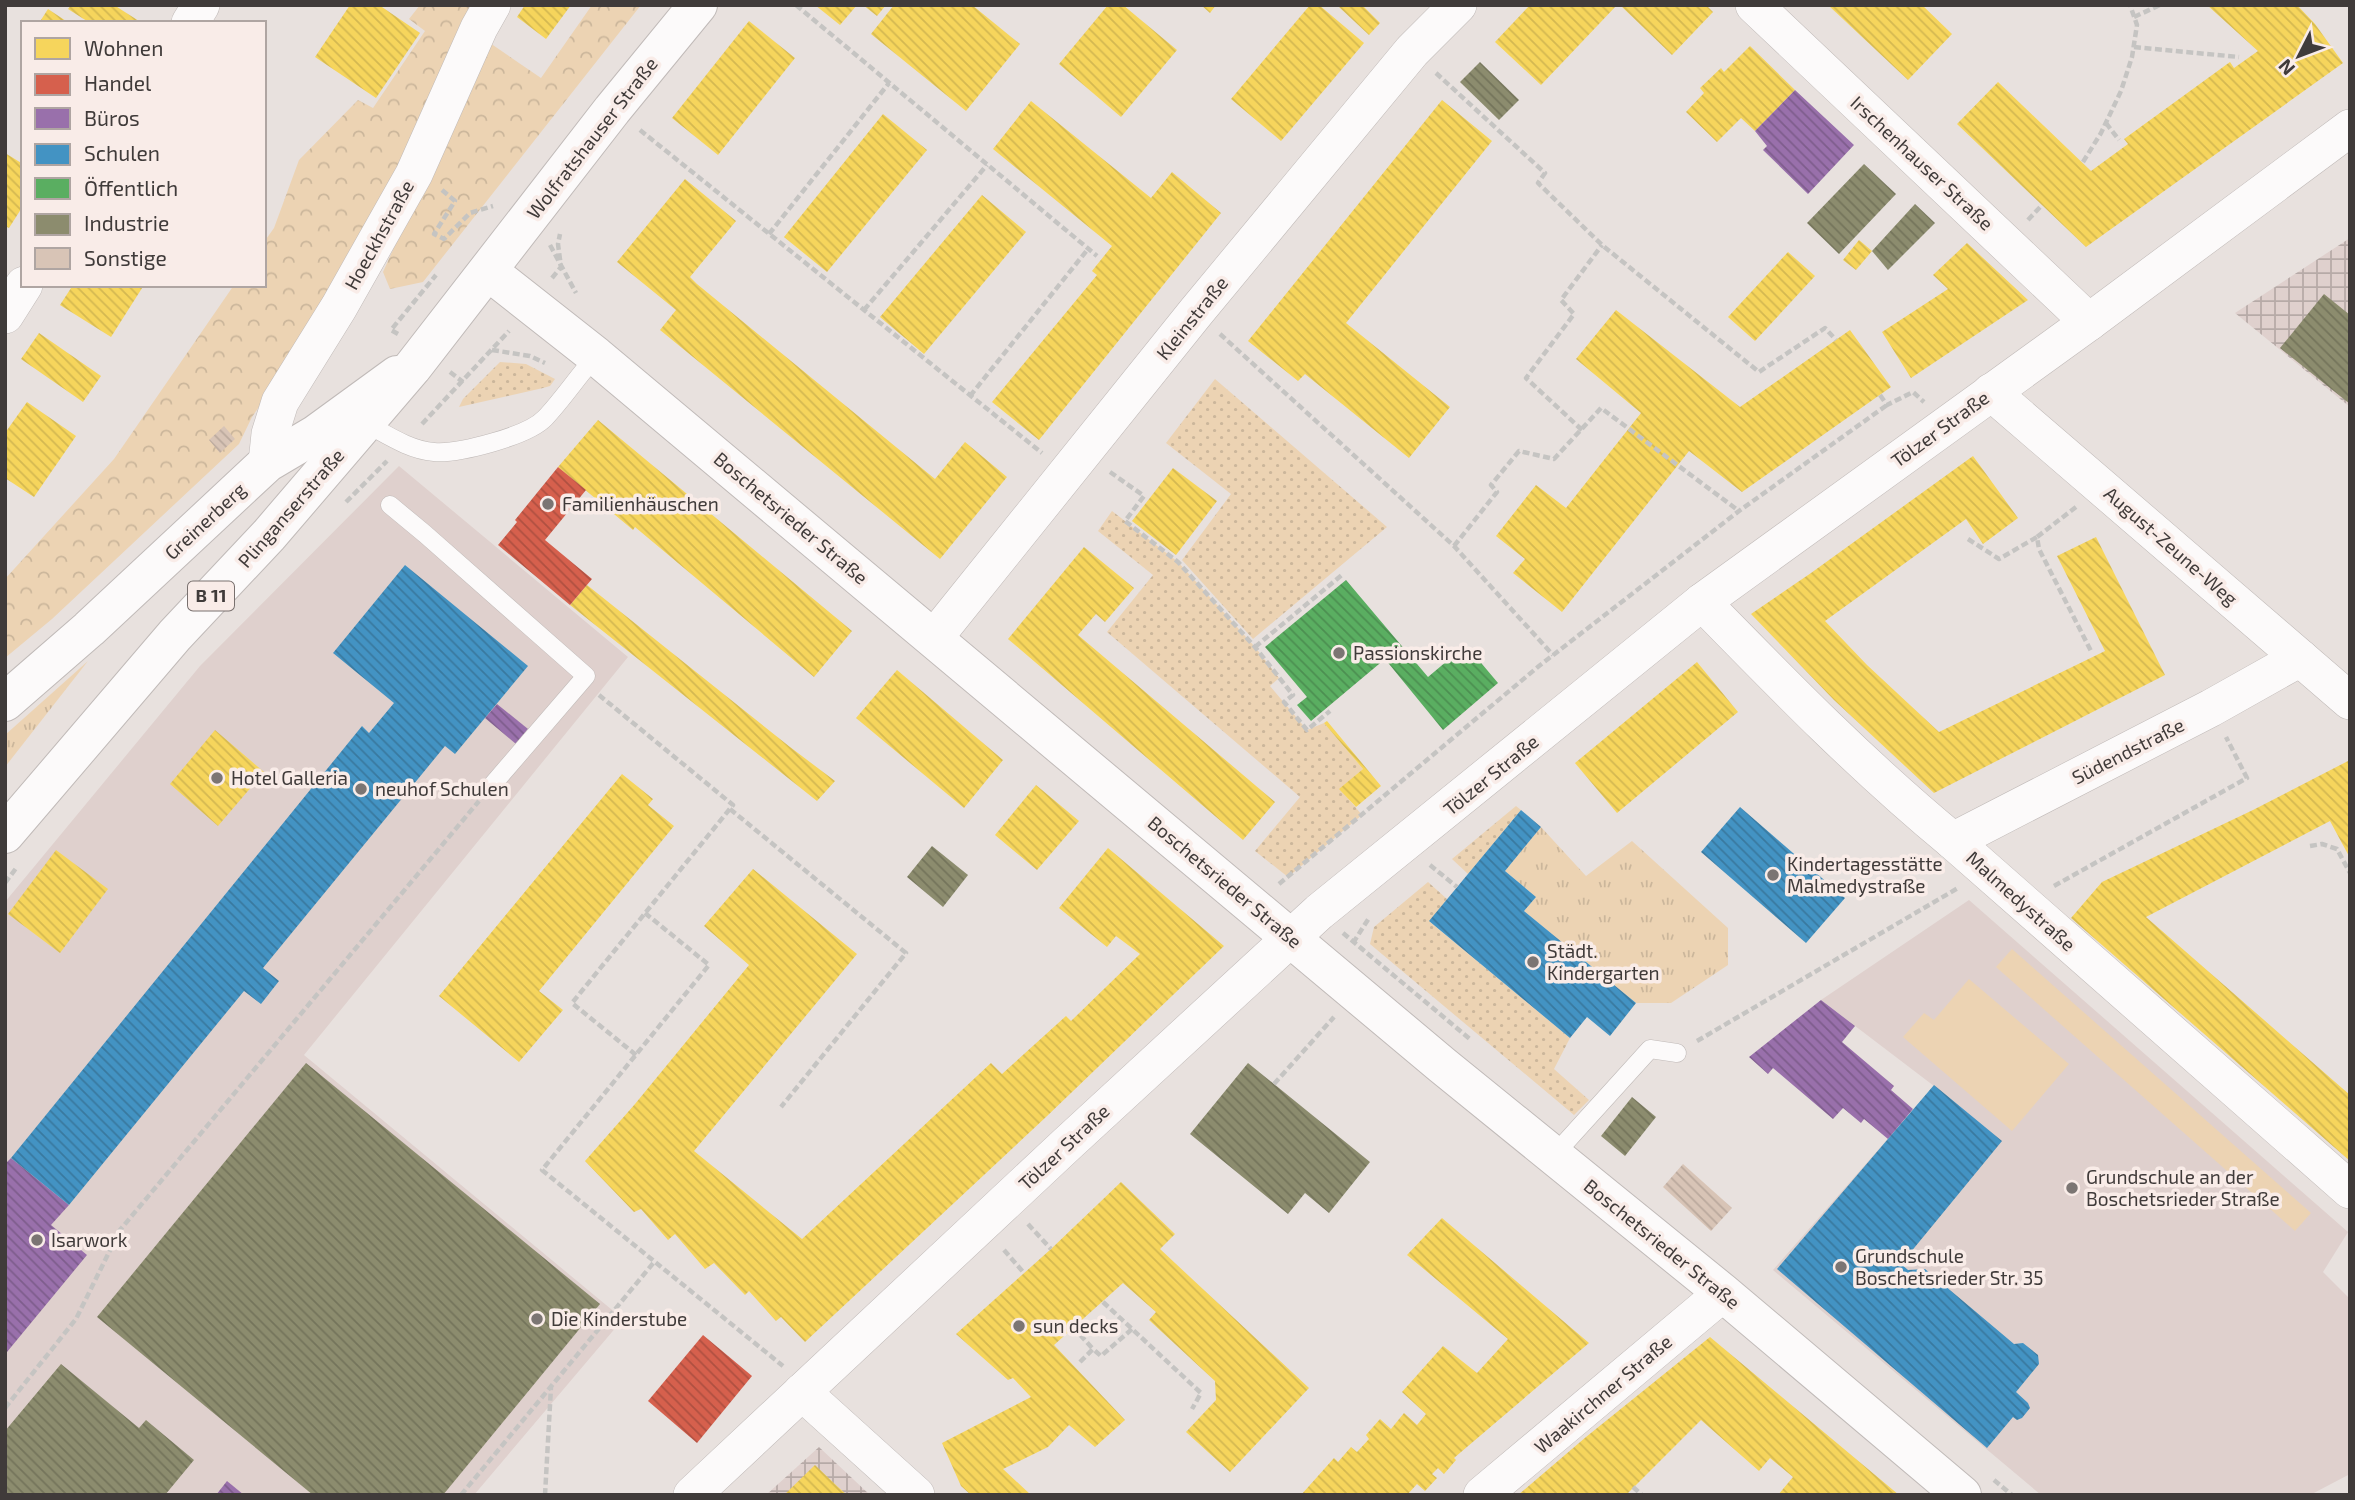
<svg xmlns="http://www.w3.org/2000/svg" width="2355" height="1500" viewBox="0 0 2355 1500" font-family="'Exo 2',sans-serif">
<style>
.built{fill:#dfd0cd}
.industrial{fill:url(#industrial-grid)}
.grass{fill:url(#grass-dots)}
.forest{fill:url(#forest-crowns)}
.park{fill:url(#park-tufts)}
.pitch{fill:#ecd3b3}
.homes{fill:url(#homes-back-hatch)}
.shops{fill:url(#shops-back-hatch)}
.offices{fill:url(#offices-back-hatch)}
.schools{fill:url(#schools-back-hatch)}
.public{fill:url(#public-back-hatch)}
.industry{fill:url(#industry-back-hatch)}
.building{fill:url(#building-back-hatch)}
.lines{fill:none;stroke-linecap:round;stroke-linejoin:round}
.service-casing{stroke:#c0bab8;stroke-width:19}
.minor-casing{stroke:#c0bab8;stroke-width:38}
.tertiary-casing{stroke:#c0bab8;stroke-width:40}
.secondary-casing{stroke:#c0bab8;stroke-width:40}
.primary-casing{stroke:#c0bab8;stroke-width:40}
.path{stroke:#c5c4c2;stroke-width:4.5;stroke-dasharray:7 3.5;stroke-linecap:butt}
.service{stroke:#fcfafa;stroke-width:18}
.minor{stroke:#fcfafa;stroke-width:37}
.tertiary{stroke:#fcfafa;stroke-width:38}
.secondary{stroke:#fcfafa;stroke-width:38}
.primary{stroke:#fcfafa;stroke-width:38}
.poi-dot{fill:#7b7573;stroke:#f9ece8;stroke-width:2.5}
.labels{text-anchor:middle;stroke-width:7;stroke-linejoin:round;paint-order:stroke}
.shield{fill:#f9ece8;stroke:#78706e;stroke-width:2}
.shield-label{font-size:18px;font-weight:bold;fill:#403b3a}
.street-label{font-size:19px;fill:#403b3a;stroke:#f9ece8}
.poi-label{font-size:19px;fill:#403b3a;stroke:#f9ece8;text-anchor:start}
</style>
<defs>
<pattern id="industrial-grid" width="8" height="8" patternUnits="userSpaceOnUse" patternTransform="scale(1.75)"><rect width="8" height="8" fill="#dfd0cd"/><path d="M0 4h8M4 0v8" fill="none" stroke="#b6aaa7"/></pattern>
<pattern id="grass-dots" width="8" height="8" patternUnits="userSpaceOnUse" patternTransform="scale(1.75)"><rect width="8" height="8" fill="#ecd3b3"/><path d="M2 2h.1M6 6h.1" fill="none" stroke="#cbb69b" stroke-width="1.8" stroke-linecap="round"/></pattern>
<pattern id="forest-crowns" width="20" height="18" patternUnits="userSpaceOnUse" patternTransform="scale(1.75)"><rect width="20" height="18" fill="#ecd3b3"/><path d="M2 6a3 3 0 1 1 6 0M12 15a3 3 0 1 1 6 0" fill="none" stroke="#cbb69b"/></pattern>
<pattern id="park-tufts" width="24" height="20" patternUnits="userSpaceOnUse" patternTransform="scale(1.75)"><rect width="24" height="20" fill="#ecd3b3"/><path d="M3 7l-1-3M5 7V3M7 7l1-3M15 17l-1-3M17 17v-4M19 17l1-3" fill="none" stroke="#cbb69b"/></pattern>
<pattern id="homes-back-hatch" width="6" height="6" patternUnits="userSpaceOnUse" patternTransform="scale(1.75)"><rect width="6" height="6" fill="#f6d55c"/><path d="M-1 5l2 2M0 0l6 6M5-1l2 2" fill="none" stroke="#d4b851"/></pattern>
<pattern id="shops-back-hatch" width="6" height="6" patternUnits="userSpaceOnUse" patternTransform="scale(1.75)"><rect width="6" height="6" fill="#d6604d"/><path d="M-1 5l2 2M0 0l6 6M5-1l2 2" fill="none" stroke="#af5041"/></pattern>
<pattern id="offices-back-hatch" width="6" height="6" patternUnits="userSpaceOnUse" patternTransform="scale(1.75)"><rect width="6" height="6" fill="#9970ab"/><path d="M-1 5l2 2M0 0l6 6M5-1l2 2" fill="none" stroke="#7e5d8c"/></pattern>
<pattern id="schools-back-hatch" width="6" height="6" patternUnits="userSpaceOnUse" patternTransform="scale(1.75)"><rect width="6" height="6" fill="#4393c3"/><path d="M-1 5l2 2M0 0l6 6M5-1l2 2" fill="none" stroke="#39799f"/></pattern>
<pattern id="public-back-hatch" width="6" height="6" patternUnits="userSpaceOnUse" patternTransform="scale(1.75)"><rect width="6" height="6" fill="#5aae61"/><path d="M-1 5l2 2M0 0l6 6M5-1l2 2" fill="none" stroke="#4c8f51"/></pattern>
<pattern id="industry-back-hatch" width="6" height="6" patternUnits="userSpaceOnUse" patternTransform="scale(1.75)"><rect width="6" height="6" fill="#8c8c6e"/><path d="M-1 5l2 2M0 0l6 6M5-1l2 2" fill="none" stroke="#74745b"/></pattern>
<pattern id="building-back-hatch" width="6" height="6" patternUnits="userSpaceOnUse" patternTransform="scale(1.75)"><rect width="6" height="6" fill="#d8c4b6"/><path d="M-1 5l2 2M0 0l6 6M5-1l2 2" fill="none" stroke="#baa99d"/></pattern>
</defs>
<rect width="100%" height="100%" fill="#e8e1de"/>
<g class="built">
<polygon points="399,466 628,657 304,1055 623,1319 474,1495 5,1495 5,902 200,666"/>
<polygon points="1969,900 2348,1232 2323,1272 2350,1299 2350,1474 2310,1495 2041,1495 1773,1270 1934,1086 1821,1000"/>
</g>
<g class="industrial">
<polygon points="2350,238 2350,407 2235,313"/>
<polygon points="819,1447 870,1495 766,1495"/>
</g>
<g class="grass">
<polygon points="500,362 526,364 555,379 550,386 543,388 459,407 463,399"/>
<polygon points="1215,379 1387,527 1253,639 1182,560 1231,494 1166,443"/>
<polygon points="1112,511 1178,562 1255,647 1279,678 1270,686 1307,730 1324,723 1363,769 1340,789 1362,815 1288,877 1255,851 1300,797 1107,632 1153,575 1098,531"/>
<polygon points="1516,806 1521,810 1468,874 1452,859"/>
<polygon points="1428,882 1447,899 1430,922 1570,1038 1554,1069 1589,1100 1574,1115 1370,944 1374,927"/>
</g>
<g class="forest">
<polygon points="420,5 477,5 399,176 327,308 252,417 239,444 52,619 5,658 5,579 114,459 234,285 264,285 264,242 274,228 299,160 358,100 373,108 425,31 409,19"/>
<polygon points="592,5 641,5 423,282 390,289 383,272 487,41 541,78"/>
</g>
<g class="park">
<polygon points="88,661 5,767 5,735"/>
<polygon points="1541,827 1586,876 1632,841 1728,928 1728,965 1671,1003 1636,1003 1524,911 1536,897 1505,871"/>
</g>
<g class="pitch">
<polygon points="2012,949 2311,1213 2295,1231 1996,967"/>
<polygon points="1969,979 2069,1064 2012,1131 1903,1037 1924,1013 1934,1020"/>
</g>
<g class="homes">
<polygon points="71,5 114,5 142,23 90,23 68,9"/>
<polygon points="350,5 379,5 420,33 376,98 315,57"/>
<polygon points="525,5 571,5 546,39 517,17"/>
<polygon points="815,5 857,5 840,25"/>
<polygon points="863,5 886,5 877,16"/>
<polygon points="894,5 972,5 1020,44 966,111 871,34"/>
<polygon points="1108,5 1123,5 1177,50 1121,117 1059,64"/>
<polygon points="1201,5 1216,5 1210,13"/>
<polygon points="1310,5 1319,5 1364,43 1281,141 1231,99"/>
<polygon points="1341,5 1362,5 1380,23 1369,35 1339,7"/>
<polygon points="1530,5 1617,5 1541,85 1495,42"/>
<polygon points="1620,5 1706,5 1713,12 1672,55"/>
<polygon points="1828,5 1922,5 1952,34 1908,80"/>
<polygon points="2207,5 2297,5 2315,24 2343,63 2086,247 1957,124 1998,82 2091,171 2128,144 2124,139 2230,62 2234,68 2258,51"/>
<polygon points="48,9 69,23 39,23"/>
<polygon points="749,21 795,58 718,155 672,118"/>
<polygon points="1750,46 1795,90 1755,131 1741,118 1717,142 1686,112 1704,93 1700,88 1721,68 1724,72"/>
<polygon points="1442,100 1492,141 1346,323 1450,407 1409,458 1305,374 1298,381 1248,341"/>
<polygon points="1031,101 1151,198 1172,172 1221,213 1039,440 992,402 1097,275 1092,271 1112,246 993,149"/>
<polygon points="883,114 927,150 827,272 784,237"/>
<polygon points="5,153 23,164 23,206 9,228 5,226"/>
<polygon points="685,179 736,221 690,277 697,284 935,479 965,442 1007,477 940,559 660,330 676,310 617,262"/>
<polygon points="982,195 1026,232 924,354 880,317"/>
<polygon points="1859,240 1872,251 1856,270 1843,260"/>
<polygon points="1967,243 2028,300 1911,378 1882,332 1948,289 1933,275"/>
<polygon points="1788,252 1815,276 1755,341 1728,317"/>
<polygon points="73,285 144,285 111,337 60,305"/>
<polygon points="1616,310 1740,407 1850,330 1891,387 1742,492 1689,451 1562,612 1513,573 1525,559 1496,536 1536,485 1566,508 1641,413 1576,359"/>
<polygon points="39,333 101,376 83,402 21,359"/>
<polygon points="27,402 76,436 34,497 5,478 5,433"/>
<polygon points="598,420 852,631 814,677 635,527 633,530 558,467"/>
<polygon points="1973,456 2018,518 1983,544 1966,519 1825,621 1867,665 1939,732 2105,651 2057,556 2096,537 2165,675 1934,793 1834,700 1751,614 1811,573"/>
<polygon points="1173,468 1217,501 1176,555 1132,521"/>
<polygon points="1084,547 1134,588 1105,622 1096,614 1078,635 1275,802 1243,840 1008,639"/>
<polygon points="587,585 790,747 835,781 817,801 570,605"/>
<polygon points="1697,662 1738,712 1617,813 1575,763"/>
<polygon points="897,670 1003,760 964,808 856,718"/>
<polygon points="1327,721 1381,786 1356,807 1339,789 1363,769 1324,723"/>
<polygon points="215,730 264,772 218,826 170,784"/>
<polygon points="2348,761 2350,858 2330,821 2146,917 2350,1095 2350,1161 2071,918 2102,882 2253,810"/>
<polygon points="622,774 653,799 648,805 674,826 539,991 563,1010 519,1062 439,996"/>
<polygon points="1036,785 1079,821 1037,870 995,835"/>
<polygon points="1108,848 1224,946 1046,1117 805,1342 781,1317 776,1321 749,1291 745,1295 714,1263 705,1269 675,1234 668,1240 641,1209 634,1212 585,1161 635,1104 749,965 704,926 753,869 857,954 694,1151 802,1239 991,1063 1002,1074 1066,1016 1071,1021 1140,954 1116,936 1107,947 1059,908"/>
<polygon points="56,850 108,889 60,953 8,914"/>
<polygon points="1121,1182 1175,1234 1160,1249 1309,1388 1230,1472 1186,1432 1216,1400 1215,1381 1149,1320 1156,1312 1123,1283 1054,1345 1125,1420 1095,1447 1069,1425 1048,1447 1003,1469 1031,1495 971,1495 961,1486 942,1443 1031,1397 1013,1378 1008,1380 956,1334 1051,1249"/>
<polygon points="1442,1218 1589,1343 1454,1458 1456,1460 1444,1474 1438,1468 1432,1474 1437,1478 1425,1491 1417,1484 1407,1495 1301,1495 1334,1458 1338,1462 1351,1447 1357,1452 1369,1439 1366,1435 1380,1419 1391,1429 1404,1413 1417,1425 1426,1414 1402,1392 1443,1346 1477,1373 1508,1339 1407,1255"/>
<polygon points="1710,1337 1899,1495 1778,1495 1793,1477 1770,1458 1759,1471 1701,1420 1626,1495 1518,1495 1586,1437"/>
<polygon points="815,1465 838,1487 847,1495 784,1495"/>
</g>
<g class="shops">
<polygon points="558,467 586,490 545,540 592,579 570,605 498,545 517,522 515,520"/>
<polygon points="703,1335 752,1376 697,1443 648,1401"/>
</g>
<g class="offices">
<polygon points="1795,90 1854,145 1808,194 1763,150 1767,146 1755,131"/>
<polygon points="497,704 528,729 516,744 485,718"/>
<polygon points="1821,1000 1855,1026 1842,1042 1894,1086 1891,1090 1913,1109 1888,1139 1864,1119 1861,1123 1843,1108 1833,1119 1773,1068 1768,1074 1749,1057"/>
<polygon points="11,1158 69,1205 51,1225 87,1255 7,1352 5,1351 5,1164"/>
<polygon points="227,1481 244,1495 216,1495"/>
</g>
<g class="schools">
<polygon points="405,565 528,666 455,754 445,746 263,968 279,981 261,1004 244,991 69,1205 11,1158 362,726 369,733 394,703 333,653"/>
<polygon points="1740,807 1845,898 1806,943 1701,852"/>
<polygon points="1521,810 1541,827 1505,871 1536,897 1524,911 1636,1003 1610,1036 1587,1017 1570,1038 1429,921"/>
<polygon points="1934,1085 2002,1141 1901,1264 1908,1270 1925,1269 2014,1344 2023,1343 2038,1355 2039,1364 2016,1392 2028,1403 2030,1408 2022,1418 2017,1420 2013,1417 1987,1448 1777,1269"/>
</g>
<polygon class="public" points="1346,580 1428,677 1466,645 1498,683 1443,730 1385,659 1311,721 1297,705 1307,697 1265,647"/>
<g class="industry">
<polygon points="1480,62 1519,100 1499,120 1460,82"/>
<polygon points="1864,164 1896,194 1839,254 1807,223"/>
<polygon points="1915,204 1935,223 1888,270 1872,251"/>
<polygon points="2324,294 2350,315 2350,404 2280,348"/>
<polygon points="932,846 968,875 943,907 907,877"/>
<polygon points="306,1063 600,1304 443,1495 313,1495 97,1317"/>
<polygon points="1248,1063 1370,1162 1329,1213 1305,1193 1288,1214 1190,1134"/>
<polygon points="1632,1097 1656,1117 1625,1156 1601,1136"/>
<polygon points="61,1364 139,1428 146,1420 194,1460 165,1495 5,1495 5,1431"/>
</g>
<g class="building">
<polygon points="224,426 235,439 220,453 209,440"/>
<polygon points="1683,1164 1732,1208 1711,1231 1663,1187"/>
</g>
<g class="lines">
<defs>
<g id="service">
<path d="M365,423C386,434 409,450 434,452C459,454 528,436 545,418C563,399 578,376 596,356"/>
<polyline points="390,505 425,534 586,676 493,784"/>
<polyline points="1554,1155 1650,1049 1677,1053"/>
</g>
<g id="minor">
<polyline points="1754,5 2089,322"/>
<polyline points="190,23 201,5"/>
<polyline points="5,315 24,285"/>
<polyline points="1991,392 2350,701"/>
<polyline points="267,463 270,434 280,402 339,307 414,174 479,28 492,5"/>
<path d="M1702,602C1784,686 1862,766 1953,841L2350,1190"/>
<polyline points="934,638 1196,312 1412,51 1458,5"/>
<polyline points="1953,841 2211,708 2300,658"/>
<polyline points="802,1392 916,1495"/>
<polyline points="692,1495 1066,1145 1319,912 1702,602 2089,322 2350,128"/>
<polyline points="1482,1495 1723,1293"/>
</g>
<polyline id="tertiary" points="5,702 89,629 267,463 316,434 397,375"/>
<polyline id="secondary" points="488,271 596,356 1442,1065 1723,1293 1962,1495"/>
<polyline id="primary" points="5,834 175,635 269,535 412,368 612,110 698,5"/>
</defs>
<use href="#service" class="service-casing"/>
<use href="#minor" class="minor-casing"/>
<use href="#tertiary" class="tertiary-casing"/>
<use href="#secondary" class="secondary-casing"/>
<use href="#primary" class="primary-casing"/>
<g class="path">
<polyline points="796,5 1097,256"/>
<polyline points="2134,17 2160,5"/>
<polyline points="2134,47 2239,57"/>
<polyline points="1436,73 1545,173 1538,183 1602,245 1759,372 1825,328 1836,340"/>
<polyline points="2106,123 2119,140"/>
<polyline points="640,130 1042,453"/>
<polyline points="2083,162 2101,133 2121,91 2132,57 2137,25 2130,5"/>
<polyline points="442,190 455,201 434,234 444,239 470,213 493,206"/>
<polyline points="2028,220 2042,205"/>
<polyline points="769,234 889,83"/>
<polyline points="550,245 576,293"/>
<polyline points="552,278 561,267 558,244 560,234"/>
<polyline points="864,310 987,165"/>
<polyline points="398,334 391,330 436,275"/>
<polyline points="1220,334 1454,546 1553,655"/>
<polyline points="492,350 530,356 545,363"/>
<polyline points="450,372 463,382"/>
<polyline points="1880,395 1887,405 1913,392 1924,402"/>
<polyline points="970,396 1088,249"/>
<polyline points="422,424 509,331"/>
<polyline points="1582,430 1526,378 1574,314 1561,300 1602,245"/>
<polyline points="1110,472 1144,496 1125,521 1178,562 1255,647 1293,695 1284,702 1307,730 1330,711"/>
<polyline points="346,502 387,461"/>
<polyline points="2076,507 2037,537 2039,549 2092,653"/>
<polyline points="1968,539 1999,559 2037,537"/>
<polyline points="1454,546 1497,492 1491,485 1519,451 1554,459 1601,408 1739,511"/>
<polyline points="1255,647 1343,574"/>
<polyline points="599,695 733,805 572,1003 636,1055"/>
<polyline points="730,809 906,953 781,1107"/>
<polyline points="2310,846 2322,844 2337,849 2350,873"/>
<polyline points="1430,865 1457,887"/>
<polyline points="5,883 17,867"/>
<polyline points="1279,884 1539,666 1739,511 1887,405"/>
<polyline points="2054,886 2247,778 2226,737"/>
<polyline points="645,913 709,965 542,1170 783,1366"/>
<polyline points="1343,933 1471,1040"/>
<polyline points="1353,943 1369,918"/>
<polyline points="1697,1041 1958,888"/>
<polyline points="1274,1084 1334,1017"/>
<polyline points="1028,1224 1051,1249"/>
<polyline points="1004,1250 1024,1273"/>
<polyline points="1103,1302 1201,1393 1192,1409"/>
<polyline points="1073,1327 1093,1349"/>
<polyline points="1080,1362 1093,1349 1101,1356 1132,1329"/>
<polyline points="5,1408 76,1319 120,1230 479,801"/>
<polyline points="1994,1480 2012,1495"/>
<polyline points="1633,1487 1642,1495"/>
<polyline points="461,1495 655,1261"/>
<polyline points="545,1495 551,1387"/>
</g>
<use href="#service" class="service"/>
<use href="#minor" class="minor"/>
<use href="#tertiary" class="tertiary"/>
<use href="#secondary" class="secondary"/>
<use href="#primary" class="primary"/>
</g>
<g class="poi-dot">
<circle cx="548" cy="504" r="7"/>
<circle cx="1339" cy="653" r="7"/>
<circle cx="217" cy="778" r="7"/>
<circle cx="361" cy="789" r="7"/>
<circle cx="1773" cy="875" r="7"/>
<circle cx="1533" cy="962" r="7"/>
<circle cx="2072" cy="1188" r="7"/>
<circle cx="37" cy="1240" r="7"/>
<circle cx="1841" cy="1267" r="7"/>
<circle cx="537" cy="1319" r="7"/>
<circle cx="1019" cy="1326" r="7"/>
</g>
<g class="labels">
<rect class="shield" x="188" y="581.5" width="46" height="29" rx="5"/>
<g class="shield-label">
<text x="211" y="602">B 11</text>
</g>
<g class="street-label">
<text transform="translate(592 138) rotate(-52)" y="7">Wolfratshauser Straße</text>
<text transform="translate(1922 163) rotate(43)" y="7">Irschenhauser Straße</text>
<text transform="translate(379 235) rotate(-61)" y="7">Hoeckhstraße</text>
<text transform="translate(1192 318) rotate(-51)" y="7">Kleinstraße</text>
<text transform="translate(1940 429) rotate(-36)" y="7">Tölzer Straße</text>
<text transform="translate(291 508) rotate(-49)" y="7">Plinganserstraße</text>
<text transform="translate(791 518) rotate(40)" y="7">Boschetsrieder Straße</text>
<text transform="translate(205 521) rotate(-43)" y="7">Greinerberg</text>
<text transform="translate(2171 546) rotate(41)" y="7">August-Zeune-Weg</text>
<text transform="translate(2128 751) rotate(-27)" y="7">Südendstraße</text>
<text transform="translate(1491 775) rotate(-39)" y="7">Tölzer Straße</text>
<text transform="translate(1225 882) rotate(40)" y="7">Boschetsrieder Straße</text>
<text transform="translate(2021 901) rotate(42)" y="7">Malmedystraße</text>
<text transform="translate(1064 1147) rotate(-43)" y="7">Tölzer Straße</text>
<text transform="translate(1662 1244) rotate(39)" y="7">Boschetsrieder Straße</text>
<text transform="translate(1603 1394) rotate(-40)" y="7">Waakirchner Straße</text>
</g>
<g class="poi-label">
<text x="562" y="511">Familienhäuschen</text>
<text x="1353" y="660">Passionskirche</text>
<text x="231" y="785">Hotel Galleria</text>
<text x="375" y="796">neuhof Schulen</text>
<text x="1787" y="871">Kindertagesstätte<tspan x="1787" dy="22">Malmedystraße</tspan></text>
<text x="1547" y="958">Städt.<tspan x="1547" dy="22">Kindergarten</tspan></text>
<text x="2086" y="1184">Grundschule an der<tspan x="2086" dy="22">Boschetsrieder Straße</tspan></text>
<text x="51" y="1247">Isarwork</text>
<text x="1855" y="1263">Grundschule<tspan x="1855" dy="22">Boschetsrieder Str. 35</tspan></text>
<text x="551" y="1326">Die Kinderstube</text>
<text x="1033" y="1333">sun decks</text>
</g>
</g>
<rect width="2355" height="1500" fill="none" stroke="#403b3a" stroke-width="14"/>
<rect x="21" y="21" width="245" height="266" fill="#f9ece8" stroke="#afa5a2" stroke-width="2"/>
<rect x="35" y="38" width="35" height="21" fill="#f6d55c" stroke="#afa5a2" stroke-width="2"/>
<text x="84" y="56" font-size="21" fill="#403b3a">Wohnen</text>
<rect x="35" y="74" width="35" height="21" fill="#d6604d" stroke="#afa5a2" stroke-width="2"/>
<text x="84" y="91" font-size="21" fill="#403b3a">Handel</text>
<rect x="35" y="108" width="35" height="21" fill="#9970ab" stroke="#afa5a2" stroke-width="2"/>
<text x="84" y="126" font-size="21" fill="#403b3a">Büros</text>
<rect x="35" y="144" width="35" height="21" fill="#4393c3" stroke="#afa5a2" stroke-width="2"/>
<text x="84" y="161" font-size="21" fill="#403b3a">Schulen</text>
<rect x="35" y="178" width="35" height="21" fill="#5aae61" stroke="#afa5a2" stroke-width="2"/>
<text x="84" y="196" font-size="21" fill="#403b3a">Öffentlich</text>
<rect x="35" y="214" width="35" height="21" fill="#8c8c6e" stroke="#afa5a2" stroke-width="2"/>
<text x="84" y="231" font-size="21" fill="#403b3a">Industrie</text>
<rect x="35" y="248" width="35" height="21" fill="#d8c4b6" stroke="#afa5a2" stroke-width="2"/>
<text x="84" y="266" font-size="21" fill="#403b3a">Sonstige</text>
<g transform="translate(2299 56) rotate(228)" stroke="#f9ece8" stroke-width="5" paint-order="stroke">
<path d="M0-5L12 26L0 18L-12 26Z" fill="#403b3a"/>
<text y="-10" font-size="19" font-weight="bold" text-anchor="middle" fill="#403b3a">N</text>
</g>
</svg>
